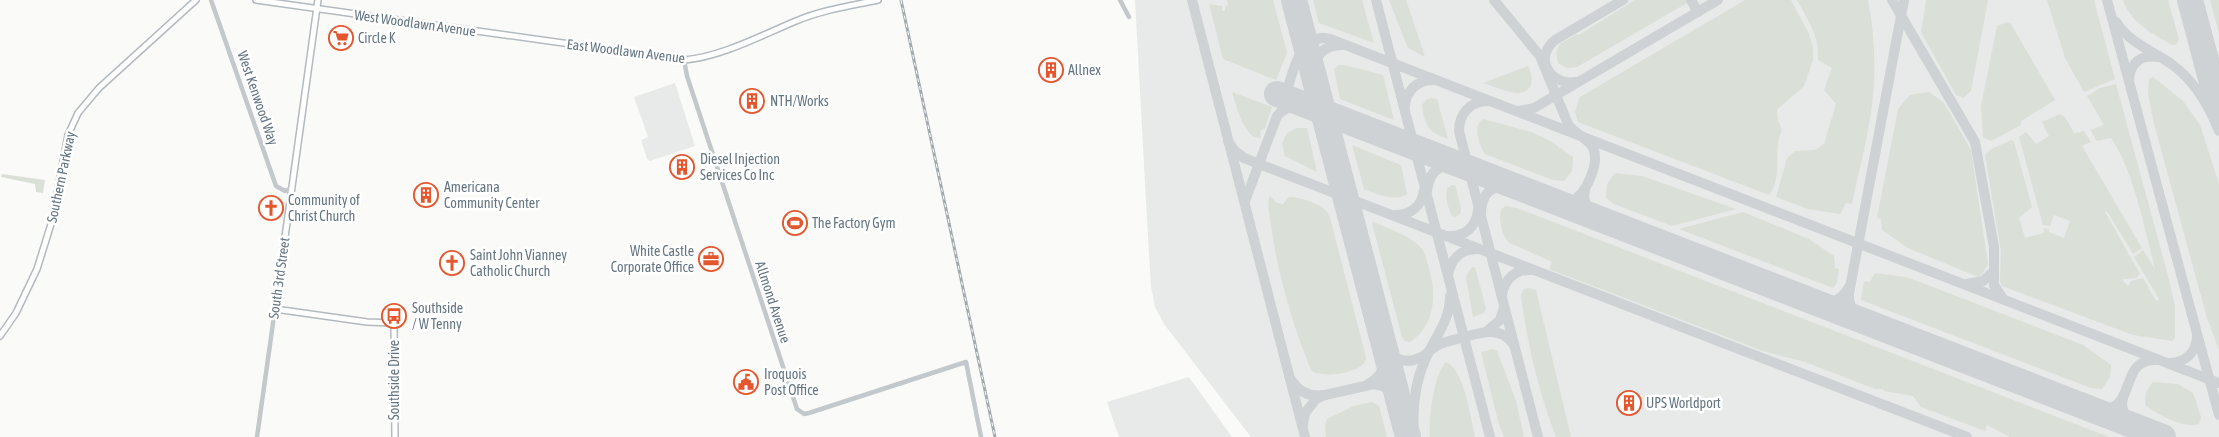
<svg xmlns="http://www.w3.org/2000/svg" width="2219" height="437" viewBox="0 0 2219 437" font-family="'Asap Condensed',sans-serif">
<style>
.built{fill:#e8e9e9}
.green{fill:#dadfd7}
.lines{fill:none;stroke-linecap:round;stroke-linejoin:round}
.taxiway{stroke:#ced2d4;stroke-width:10}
.runway{stroke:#ced2d4;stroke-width:26}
.secondary-casing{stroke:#b3babf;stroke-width:8}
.tertiary{stroke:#c3c8cc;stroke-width:4.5}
.secondary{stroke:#fff;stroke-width:5}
.rail-casing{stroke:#a2aab0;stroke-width:3}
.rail{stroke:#fff;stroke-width:1;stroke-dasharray:4;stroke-linecap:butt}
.labels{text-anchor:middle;stroke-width:5;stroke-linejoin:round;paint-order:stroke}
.street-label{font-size:14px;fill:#657683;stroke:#fff}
.poi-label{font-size:14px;fill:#657683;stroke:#fff;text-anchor:start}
</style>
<rect width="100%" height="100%" fill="#fafaf8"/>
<g class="built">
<polygon points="1135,0 2219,0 2219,437 1251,437 1164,324 1155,307 1151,287 1148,237"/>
<polygon points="675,83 695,146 650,161 647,159 641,140 648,137 634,97"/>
<polygon points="1189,377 1232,437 1119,437 1107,402"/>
</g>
<g class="green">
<polygon points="1227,0 1273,0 1287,53 1276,80 1223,59 1209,4 1222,6 1222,11 1225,11 1225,6 1228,5"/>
<polygon points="1313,0 1362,0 1374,43 1319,23"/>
<polygon points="1389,0 1406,0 1425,57 1408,48"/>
<polygon points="1635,0 1692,0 1577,67 1567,68 1558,63 1556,52 1560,44 1577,34 1579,35"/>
<path d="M1745,0H1791L1809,34L1813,47V60L1804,86L1777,110L1778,121L1782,130C1772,149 1784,177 1769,195L1578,122L1575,112L1580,97Z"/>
<path d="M1797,0H1868C1874,31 1876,64 1873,95C1870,131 1859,169 1852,204L1846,203L1840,214L1808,209L1776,197L1787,158L1795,151L1815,150L1824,144L1836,104L1824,90L1832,68L1818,60C1820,37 1808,20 1797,0Z"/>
<polygon points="1926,0 1988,0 1971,91 1963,98 1956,95 1921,32"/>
<polygon points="2047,0 2094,0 2115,79 2084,92 2065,58"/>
<path d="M2123,0H2168L2179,39L2177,44L2172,45C2153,34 2131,23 2123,0Z"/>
<polygon points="2210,0 2219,0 2219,33"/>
<polygon points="2007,22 2011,24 2055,100 2021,121 2021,125 1991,141 1983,137 1981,106 1997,26"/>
<polygon points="1338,65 1344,65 1383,75 1394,120 1340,99 1334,69"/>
<path d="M1528,66C1534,77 1534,92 1518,93C1508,93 1493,86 1483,83Z"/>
<polygon points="2153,77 2183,101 2200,125 2219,184 2219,350 2207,318 2153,120 2148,93 2149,79"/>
<path d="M2116,84L2168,276L2175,306V338L2172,341L2133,335L2002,286L2000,281L2001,251L1985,155C1990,147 2003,145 2011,140L2014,141L2032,207L2019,218L2025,238L2044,233V228L2049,229V232L2064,238L2070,221L2054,215L2050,226L2043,225L2019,137L2026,132L2036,144L2049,136L2042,122L2060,114L2065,117L2074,133L2084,131L2091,142L2082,146L2142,248L2133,254L2107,211L2105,212L2140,274L2136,278L2123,279V281L2128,286L2131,281L2143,278L2156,301L2159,299L2134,257L2143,250L2155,269C2145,230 2133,169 2111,138L2097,141L2090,130L2104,125L2087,96L2100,88Z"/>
<path d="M1232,92L1272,107L1265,128L1260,131L1261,138L1253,137C1241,125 1237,108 1232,92Z"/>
<polygon points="1929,92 1944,103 1971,150 1988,264 1983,273 1978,277 1908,248 1882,230 1881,219 1877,218 1898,109 1910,95"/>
<path d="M1431,98L1437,99L1448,139C1428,132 1425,127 1422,105L1426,100Z"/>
<path d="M1483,119L1532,132L1552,142L1573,157L1572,171L1564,181L1553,180L1485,154C1479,145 1472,126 1483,119Z"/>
<polygon points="1297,128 1307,128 1317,172 1285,156 1282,143 1287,133"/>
<path d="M1352,145L1401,165L1407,194C1397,202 1375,194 1364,189Z"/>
<polygon points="1615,173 1642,176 1736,209 1672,226 1614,204 1606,198 1607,184"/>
<polygon points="2,174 45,180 43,193 36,192 35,184 1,177"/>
<path d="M1452,185H1455L1461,208L1460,214L1454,218C1448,211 1445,197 1447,188Z"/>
<path d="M1270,196L1277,203L1283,204L1289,197C1300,197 1323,204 1329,214L1366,357C1367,374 1319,379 1311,370C1289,315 1274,261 1268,202Z"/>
<path d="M1506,206L1517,208L2109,437H2010L1987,425L1985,431L1921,407L1913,396L1884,391L1883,389H1875L1805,362L1763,351L1549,269L1552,262L1508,242C1502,233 1498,220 1501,209Z"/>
<polygon points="1743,212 1809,239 1834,256 1835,268 1839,269 1837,283 1833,288 1679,229"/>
<path d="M1374,222C1389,229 1411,236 1421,248C1425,252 1426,258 1427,262C1437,290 1437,324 1410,342L1405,341L1402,337L1372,223Z"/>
<polygon points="1475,267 1486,308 1484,313 1473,317 1466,277 1471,268"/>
<polygon points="1875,273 1906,277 1925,284 2083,345 2111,365 2110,377 2102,389 2091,388 1861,300 1864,281 1870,282"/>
<path d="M1528,288L1536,290L1571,437H1556C1538,389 1528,347 1521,296L1523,290Z"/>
<polygon points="1493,349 1497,351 1516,401 1524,437 1504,437 1498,421 1481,352"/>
<path d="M1446,362C1464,369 1471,419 1475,437H1430C1429,418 1433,376 1446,362Z"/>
<path d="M2153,382L2178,384L2193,393L2201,417L2199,424C2186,430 2155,413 2145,405L2146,392Z"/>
<polygon points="1372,402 1379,406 1387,437 1326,437 1325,426 1327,419 1354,406"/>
</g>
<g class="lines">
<g class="taxiway">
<polyline points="1192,0 1305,437"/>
<polyline points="1376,0 1490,437"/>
<path d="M1494,0L1540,56L1568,124C1574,134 1587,137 1593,148C1600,163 1586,196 1570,202C1561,204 1552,200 1543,197"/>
<polyline points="1691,0 1698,12"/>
<polyline points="1892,0 1975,142 1994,247 1994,285 2003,299"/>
<polyline points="2107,0 2219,415"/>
<polyline points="2189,0 2190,2"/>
<path d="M2116,22C2129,42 2150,50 2170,63C2193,79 2209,106 2219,131"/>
<path d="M2129,80C2130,63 2141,54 2158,57"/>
<path d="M1576,82C1550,86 1533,58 1555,40L1623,0"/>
<path d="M1285,97C1292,76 1299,31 1330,39L2219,383"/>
<path d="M1488,101C1470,101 1459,114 1459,131L1538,437"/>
<path d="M1321,102C1315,80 1305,45 1343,45"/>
<path d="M1405,106C1406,91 1417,80 1433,80"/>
<polyline points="1519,111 1534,108 1718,0"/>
<polyline points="1413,140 1421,149 1455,163"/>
<polyline points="1228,141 1234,150 1244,158 1967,437"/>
<path d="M1585,189C1581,207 1592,215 1607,222"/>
<path d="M1427,191C1432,149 1469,170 1493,179"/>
<path d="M1245,201L1277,116C1295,96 1317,111 1338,119"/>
<path d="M1481,213C1483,170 1524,191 1547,200"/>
<path d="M1395,215C1411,215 1422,206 1424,190"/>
<path d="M1448,236C1465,237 1476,227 1478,210"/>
<path d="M1448,275C1451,259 1461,249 1477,249"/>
<polyline points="1967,284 1983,281 1994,271"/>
<path d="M1502,295C1504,280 1515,269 1531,270"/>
<path d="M1808,300C1825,304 1840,304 1849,287"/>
<path d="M1374,306C1380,327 1386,373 1419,358C1426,356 1429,350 1435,347C1442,342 1452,340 1461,338C1479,333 1500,325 1513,344"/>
<path d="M1869,323C1856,316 1848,308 1849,293L1904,0"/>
<polyline points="1486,332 1500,320 1504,307"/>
<path d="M2170,363C2185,362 2195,354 2197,338"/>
<path d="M1292,381C1299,392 1310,397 1324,395"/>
<path d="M1368,384C1384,376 1387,362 1383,346"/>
<path d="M2123,397C2119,413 2129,422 2142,429"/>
<path d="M2086,407C2144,422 2113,358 2157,360"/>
<polyline points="1303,424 1305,413 1316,399 1325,395 1374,384 1385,387 1395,396 1406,437"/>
<path d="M1414,437C1412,410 1414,385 1425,360C1434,338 1450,322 1450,296"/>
</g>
<g class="runway">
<polyline points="1294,0 1408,437"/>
<polyline points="2190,0 2219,109"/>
<polyline points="1277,94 2163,437"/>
</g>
<defs>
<g id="secondary">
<path d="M256,0L684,60C721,57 762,35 796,21C822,10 850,6 878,0"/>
<polyline points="318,0 275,309 367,322 394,323 395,437"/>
<polyline points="0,336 16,313 37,269 52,221 68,135 78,113 99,88 196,0"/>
</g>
</defs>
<use href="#secondary" class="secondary-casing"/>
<g class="tertiary">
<polyline points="211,0 276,186 285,191 292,188"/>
<polyline points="1120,0 1129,17"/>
<polyline points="684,60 687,76 797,409 804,414 809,413 966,362 981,437"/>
<polyline points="257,437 275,309"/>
</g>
<use href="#secondary" class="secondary"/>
<defs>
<polyline id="rail" points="901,0 995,437"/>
</defs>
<use href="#rail" class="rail-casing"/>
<use href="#rail" class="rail"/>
</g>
<defs>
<symbol id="supermarket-ring" viewBox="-11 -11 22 22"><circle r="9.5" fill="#fff" stroke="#e4572e" stroke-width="1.5"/><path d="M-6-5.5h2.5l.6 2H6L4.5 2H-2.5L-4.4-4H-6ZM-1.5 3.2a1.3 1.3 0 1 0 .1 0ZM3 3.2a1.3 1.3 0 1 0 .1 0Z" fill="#e4572e"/></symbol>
<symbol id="building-ring" viewBox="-11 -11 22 22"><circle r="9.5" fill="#fff" stroke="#e4572e" stroke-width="1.5"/><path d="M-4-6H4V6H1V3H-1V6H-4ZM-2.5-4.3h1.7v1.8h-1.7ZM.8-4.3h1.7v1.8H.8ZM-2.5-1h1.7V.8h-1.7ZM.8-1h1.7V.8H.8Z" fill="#e4572e"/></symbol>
<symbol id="church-ring" viewBox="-11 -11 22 22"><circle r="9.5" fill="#fff" stroke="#e4572e" stroke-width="1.5"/><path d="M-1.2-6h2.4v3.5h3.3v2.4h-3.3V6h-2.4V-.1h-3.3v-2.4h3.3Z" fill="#e4572e"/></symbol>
<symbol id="stadium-ring" viewBox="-11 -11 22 22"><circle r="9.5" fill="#fff" stroke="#e4572e" stroke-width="1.5"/><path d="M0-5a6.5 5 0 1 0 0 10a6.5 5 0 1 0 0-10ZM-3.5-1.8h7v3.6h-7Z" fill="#e4572e"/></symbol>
<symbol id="office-ring" viewBox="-11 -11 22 22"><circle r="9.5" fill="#fff" stroke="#e4572e" stroke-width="1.5"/><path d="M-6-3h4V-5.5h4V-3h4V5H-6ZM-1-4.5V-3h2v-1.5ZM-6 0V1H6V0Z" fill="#e4572e"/></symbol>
<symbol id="bus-ring" viewBox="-11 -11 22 22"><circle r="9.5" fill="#fff" stroke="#e4572e" stroke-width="1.5"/><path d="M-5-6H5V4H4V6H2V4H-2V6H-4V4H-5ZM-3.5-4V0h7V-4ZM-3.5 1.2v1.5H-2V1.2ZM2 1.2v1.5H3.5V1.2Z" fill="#e4572e"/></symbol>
<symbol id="civic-ring" viewBox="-11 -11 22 22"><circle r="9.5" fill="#fff" stroke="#e4572e" stroke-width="1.5"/><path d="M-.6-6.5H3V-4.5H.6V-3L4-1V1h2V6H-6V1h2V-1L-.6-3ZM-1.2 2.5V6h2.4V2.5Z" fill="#e4572e"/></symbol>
</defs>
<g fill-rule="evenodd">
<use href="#supermarket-ring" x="327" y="24" width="28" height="28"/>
<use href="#building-ring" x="1037" y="56" width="28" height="28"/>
<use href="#building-ring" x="738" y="87" width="28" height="28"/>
<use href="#building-ring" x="668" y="153" width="28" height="28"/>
<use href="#building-ring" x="412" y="181" width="28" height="28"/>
<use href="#church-ring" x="257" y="194" width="28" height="28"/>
<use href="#stadium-ring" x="781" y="209" width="28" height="28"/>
<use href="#office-ring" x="697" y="245" width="28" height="28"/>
<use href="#church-ring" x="438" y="249" width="28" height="28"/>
<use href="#bus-ring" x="380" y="302" width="28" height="28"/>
<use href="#civic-ring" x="732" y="368" width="28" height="28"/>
<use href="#building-ring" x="1615" y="389" width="28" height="28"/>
</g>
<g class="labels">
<g class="street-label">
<text transform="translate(415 23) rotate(8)" y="5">West Woodlawn Avenue</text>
<text transform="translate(626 51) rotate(7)" y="5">East Woodlawn Avenue</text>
<text transform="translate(258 98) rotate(71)" y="5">West Kenwood Way</text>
<text transform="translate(61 177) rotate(-78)" y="5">Southern Parkway</text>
<text transform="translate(279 278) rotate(-82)" y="5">South 3rd Street</text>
<text transform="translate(773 302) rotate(72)" y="5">Allmond Avenue</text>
<text transform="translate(394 380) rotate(-90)" y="5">Southside Drive</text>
</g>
<g class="poi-label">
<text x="358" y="43">Circle K</text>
<text x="1068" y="75">Allnex</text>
<text x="770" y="106">NTH/Works</text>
<text x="700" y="164">Diesel Injection<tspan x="700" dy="16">Services Co Inc</tspan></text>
<text x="444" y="192">Americana<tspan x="444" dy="16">Community Center</tspan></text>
<text x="288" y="205">Community of<tspan x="288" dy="16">Christ Church</tspan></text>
<text x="812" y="228">The Factory Gym</text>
<text x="694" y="256" text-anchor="end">White Castle<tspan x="694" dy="16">Corporate Office</tspan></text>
<text x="470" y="260">Saint John Vianney<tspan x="470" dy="16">Catholic Church</tspan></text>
<text x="412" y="313">Southside<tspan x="412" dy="16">/ W Tenny</tspan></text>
<text x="764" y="379">Iroquois<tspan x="764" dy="16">Post Office</tspan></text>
<text x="1646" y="408">UPS Worldport</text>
</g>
</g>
</svg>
